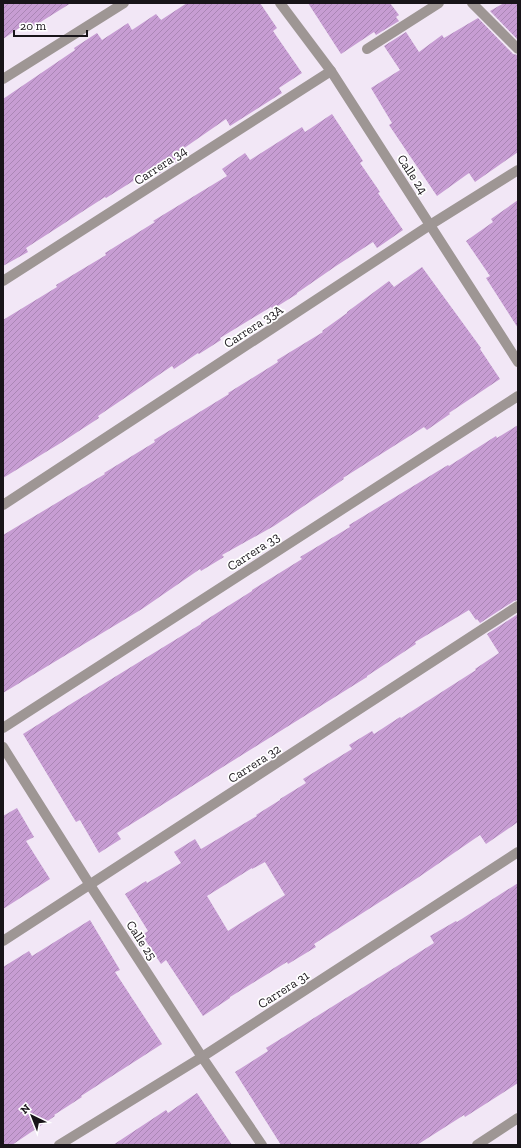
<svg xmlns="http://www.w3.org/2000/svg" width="521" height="1148" viewBox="0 0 521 1148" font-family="'Zilla Slab',serif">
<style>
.building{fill:url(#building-hatch);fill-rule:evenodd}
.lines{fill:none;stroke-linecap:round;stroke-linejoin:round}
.minor{stroke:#9e9694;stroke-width:10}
.labels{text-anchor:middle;stroke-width:3.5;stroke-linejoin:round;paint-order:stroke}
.street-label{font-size:13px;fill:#181419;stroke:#fff}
</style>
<defs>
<pattern id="building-hatch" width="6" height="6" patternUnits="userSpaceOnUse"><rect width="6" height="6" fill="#c79dd3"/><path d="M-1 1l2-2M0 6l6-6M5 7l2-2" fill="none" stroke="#aa86b5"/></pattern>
</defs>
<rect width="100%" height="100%" fill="#f2e7f6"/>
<g class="building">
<polygon points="3,3 71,3 31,28 28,22 3,39"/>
<polygon points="187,3 260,3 277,28 273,31 302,73 279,88 282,93 230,126 226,119 177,153 181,159 158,174 154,168 106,198 105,197 26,248 28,252 3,266 3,99 75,50 74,48 97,33 102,40 128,23 132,30 156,14 161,20"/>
<polygon points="308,3 390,3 399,15 396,17 399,21 376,35 374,32 341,54"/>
<polygon points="504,3 518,3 518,40 490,11"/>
<polygon points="478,18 513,54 518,55 518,152 475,182 469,173 437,196 389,125 392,123 371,88 400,70 384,46 406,32 419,52 442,35 444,38"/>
<polygon points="332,114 363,161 360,163 380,192 378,193 403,230 377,248 373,242 336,266 297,293 297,294 273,309 271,307 220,338 221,340 199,354 198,353 174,369 172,366 98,416 99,418 59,444 3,478 3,320 57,287 56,285 106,255 105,253 155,222 153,221 227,176 222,169 245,153 250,160 302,127 305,132"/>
<polygon points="518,200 518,328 486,278 490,276 466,241 493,222 491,219"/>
<polygon points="422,267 481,348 480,349 500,379 449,413 450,414 427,430 424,427 343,478 344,479 274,526 222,555 224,557 201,571 200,569 142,609 3,693 3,535 105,474 104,473 155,442 154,440 229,394 228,393 278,362 277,360 323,332 322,331 347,313 347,312 389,281 394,287"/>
<polygon points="518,425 518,600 514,601 480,623 477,619 476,620 469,610 444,625 415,642 416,644 367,676 367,677 117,833 121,839 99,853 80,820 76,822 23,734 74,702 201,624 201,623 252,591 252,590 302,559 300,557 350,527 349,525 448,465 449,466 496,436 497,438"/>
<path d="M518,614V822L486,844L480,835L419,877L314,944L316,947L288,964L287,962L230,997V998L203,1016L166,960L161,964L142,935L148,931L125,894L146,881L147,883L181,863L174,852L195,839L201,849L257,816L256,815L280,800V799L306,783L303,779L352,749L349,745L372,731L374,734L400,717L401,718L476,670L475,669L499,653L487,634ZM265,862L285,895L228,931L207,896L252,868V869Z"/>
<polygon points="17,808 34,837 26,841 50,879 3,909 3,816"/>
<polygon points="518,883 518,1083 465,1117 464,1115 417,1145 281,1145 269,1126 235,1072 268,1051 266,1048 434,943 430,936 456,921 457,922"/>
<polygon points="90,920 120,970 115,972 162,1044 81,1096 82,1097 54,1115 55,1116 12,1145 3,1145 3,967 29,951 32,956"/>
<polygon points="197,1093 232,1145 113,1145 166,1110 168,1113"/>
</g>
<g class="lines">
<g class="minor">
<polyline points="280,3 331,71 518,362"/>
<polyline points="472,3 518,49"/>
<polyline points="367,49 439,3"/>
<polyline points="3,79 124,3"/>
<polyline points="3,281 331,71"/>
<polyline points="3,505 430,225 518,170"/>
<polyline points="3,728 518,396"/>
<polyline points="3,747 90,885 202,1057 262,1145"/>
<polyline points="3,941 518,606"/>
<polyline points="59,1145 202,1057 518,852"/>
<polyline points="477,1145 518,1118"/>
</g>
</g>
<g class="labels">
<g class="street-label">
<text transform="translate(160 165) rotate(-33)" y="5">Carrera 34</text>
<text transform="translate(413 174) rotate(57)" y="5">Calle 24</text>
<text transform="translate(253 326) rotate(-33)" y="5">Carrera 33A</text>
<text transform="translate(253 551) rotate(-33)" y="5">Carrera 33</text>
<text transform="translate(254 763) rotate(-33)" y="5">Carrera 32</text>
<text transform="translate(142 940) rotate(57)" y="5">Calle 25</text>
<text transform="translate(283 989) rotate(-33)" y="5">Carrera 31</text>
</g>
</g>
<rect width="521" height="1148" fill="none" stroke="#181419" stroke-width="8"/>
<g transform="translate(32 1116) rotate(317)" stroke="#ffffff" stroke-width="3" paint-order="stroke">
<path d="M0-3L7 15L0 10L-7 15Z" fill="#181419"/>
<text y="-6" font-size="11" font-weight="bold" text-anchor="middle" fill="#181419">N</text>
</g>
<path d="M14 30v6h73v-6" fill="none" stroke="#181419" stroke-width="2"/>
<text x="20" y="30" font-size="12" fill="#181419" stroke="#ffffff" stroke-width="3" paint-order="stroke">20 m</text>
</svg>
